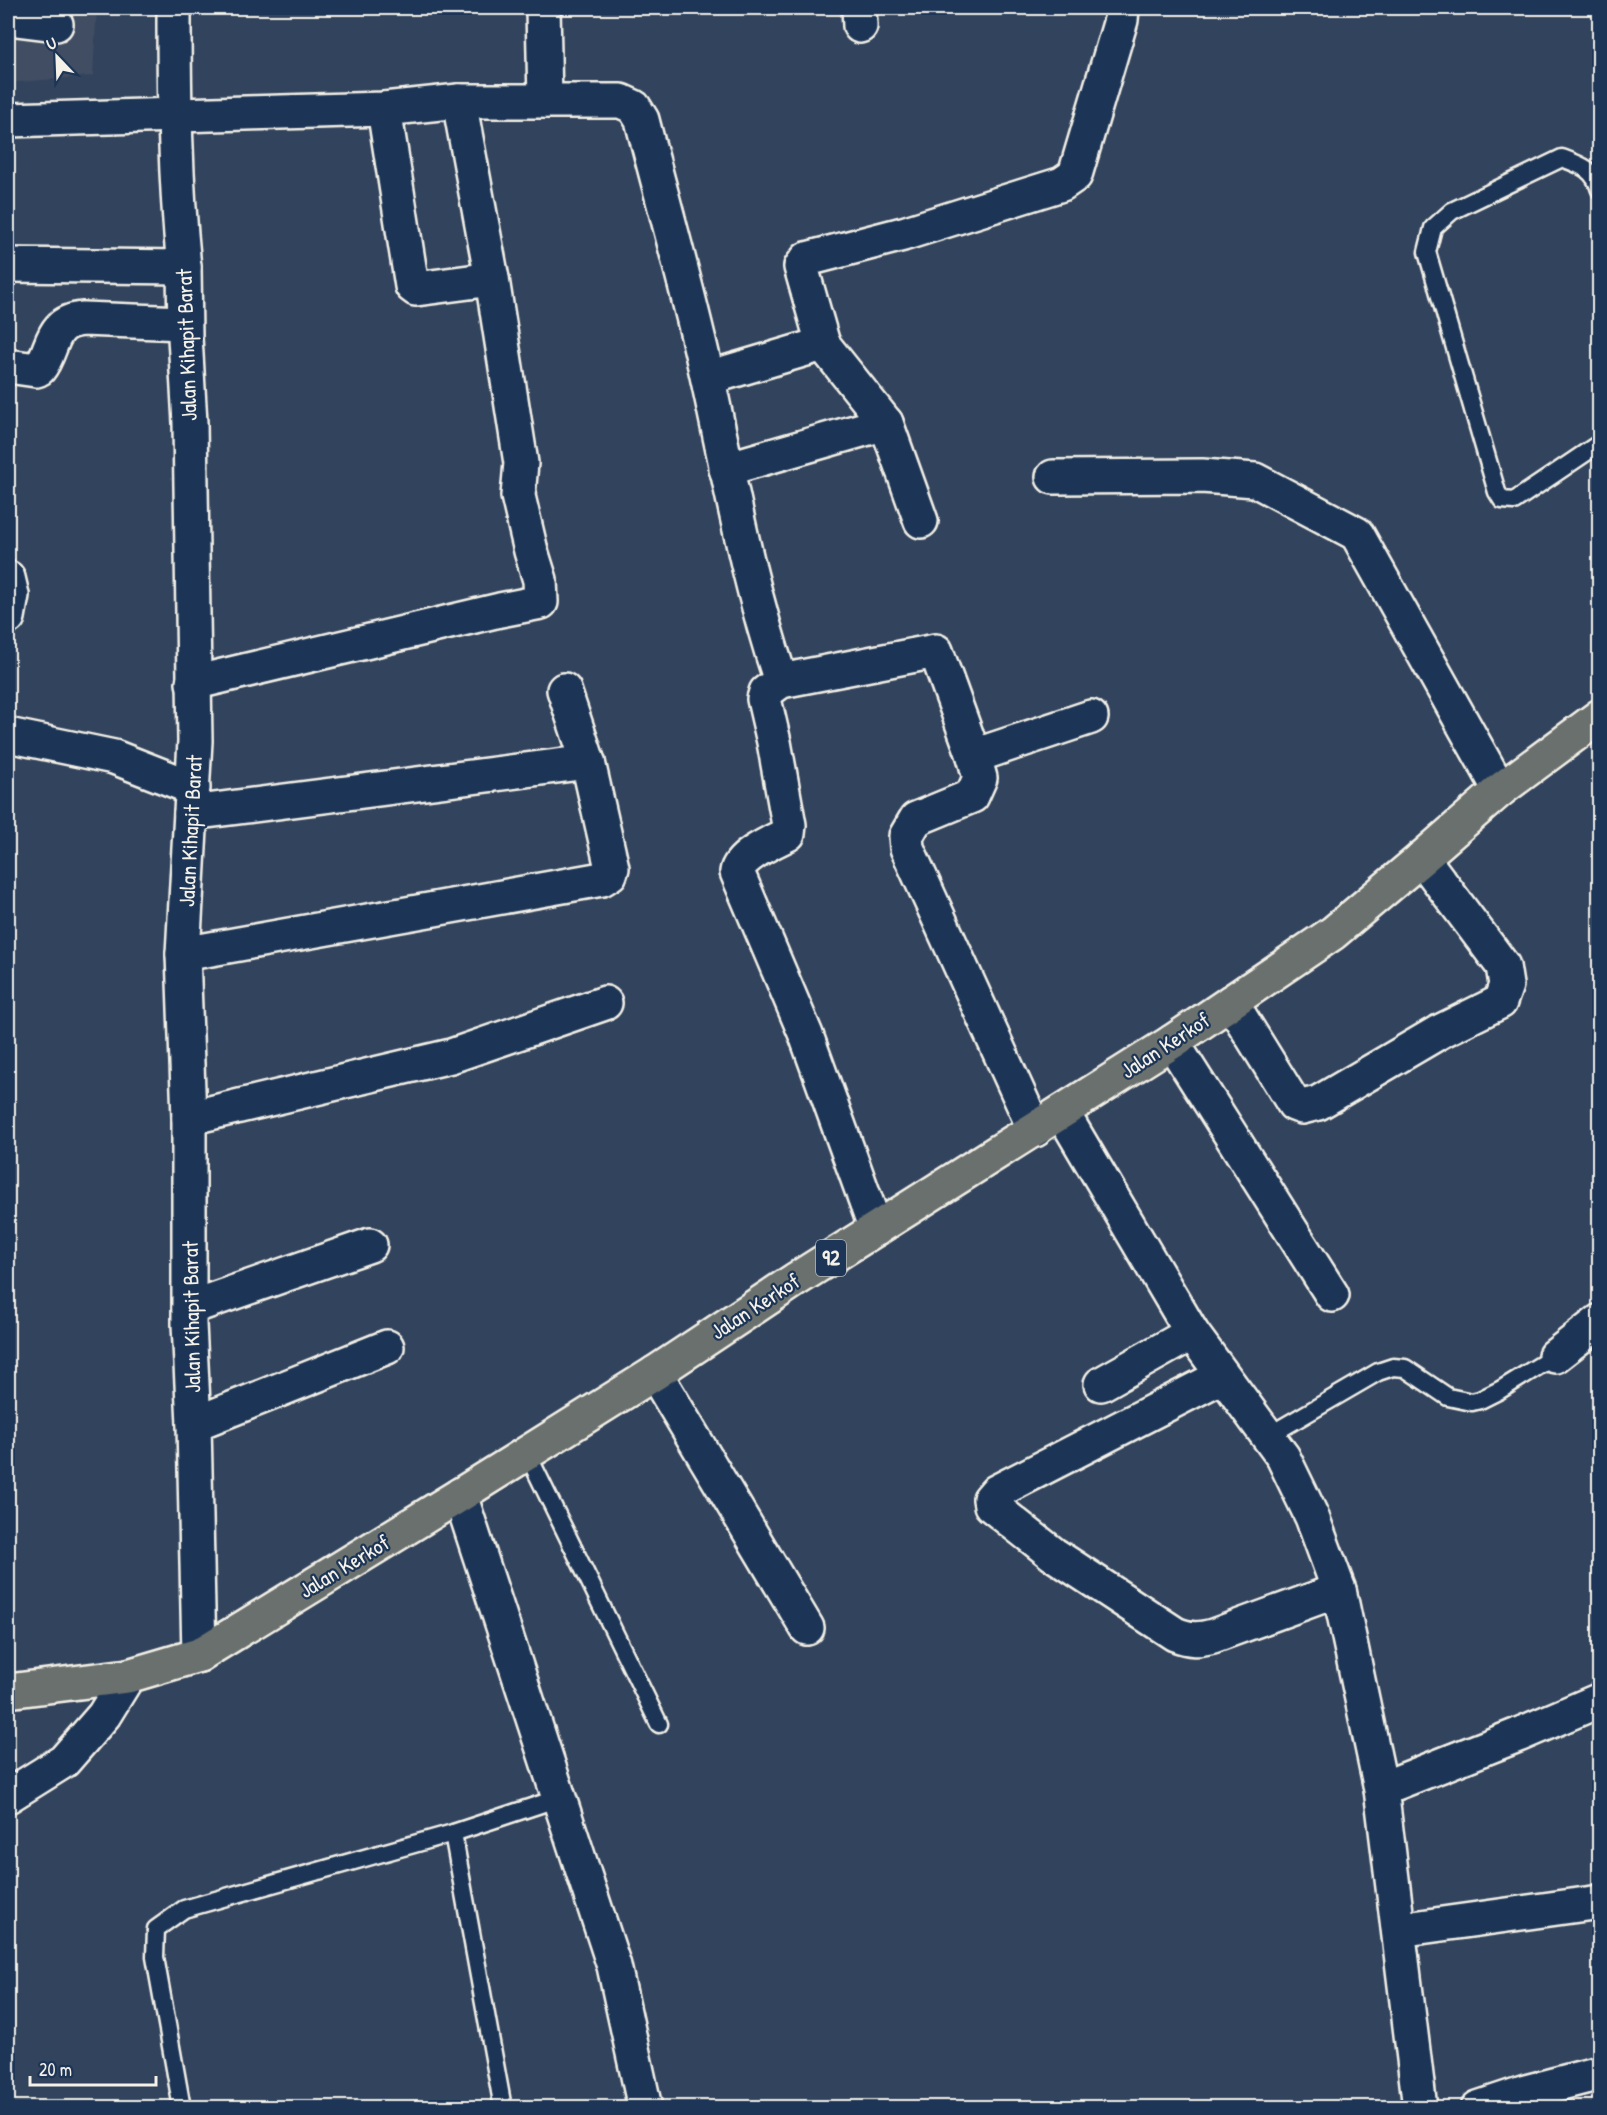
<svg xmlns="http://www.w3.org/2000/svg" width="1607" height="2115" viewBox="0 0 1607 2115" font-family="'Patrick Hand',sans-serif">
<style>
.built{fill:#404d62}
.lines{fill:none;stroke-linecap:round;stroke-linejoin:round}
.service-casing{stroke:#f4f1e8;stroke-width:21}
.minor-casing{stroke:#f4f1e8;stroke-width:38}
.tertiary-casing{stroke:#f4f1e8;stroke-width:38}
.primary-casing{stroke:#f4f1e8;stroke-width:38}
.service{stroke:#1d3557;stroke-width:16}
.minor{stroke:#1d3557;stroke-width:33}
.tertiary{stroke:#1d3557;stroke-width:33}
.primary{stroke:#6a706d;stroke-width:33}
.labels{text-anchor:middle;stroke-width:4.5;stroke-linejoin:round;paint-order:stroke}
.shield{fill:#1d3557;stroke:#b4b9bc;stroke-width:1.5}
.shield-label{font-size:21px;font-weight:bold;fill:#f4f1e8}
.street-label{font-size:22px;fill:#f4f1e8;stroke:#1d3557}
</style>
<rect width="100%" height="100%" fill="#32435d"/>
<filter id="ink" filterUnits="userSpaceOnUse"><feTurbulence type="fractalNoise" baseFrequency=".0167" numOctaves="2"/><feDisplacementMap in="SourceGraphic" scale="12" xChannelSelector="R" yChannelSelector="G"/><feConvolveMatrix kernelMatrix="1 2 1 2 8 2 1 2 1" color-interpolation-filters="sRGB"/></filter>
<g filter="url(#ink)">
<polygon class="built" points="8,8 97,8 93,76 8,83"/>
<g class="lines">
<defs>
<g id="service">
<path d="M1600,190C1594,169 1581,165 1562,158L1452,211L1433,228L1427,252L1497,492L1502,500L1514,501L1600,443"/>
<polyline points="1268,1436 1378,1372 1393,1367 1405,1368 1448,1397 1472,1402 1480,1400 1500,1390 1555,1356"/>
<polyline points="527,1453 659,1724"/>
<polyline points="453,1833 503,2108"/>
<polyline points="182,2108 155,1957 156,1929 184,1909 453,1833 559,1798"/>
</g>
<g id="minor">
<path d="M543,8L545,101H621L634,107L642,120C664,206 689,293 708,380C730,481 748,583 781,681"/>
<polyline points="859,8 860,26"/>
<polyline points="8,18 56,24"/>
<polyline points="384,109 412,286 416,289 492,279"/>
<polyline points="8,120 384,109 459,101 545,101"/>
<polyline points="8,265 184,267"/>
<polyline points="823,344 886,423"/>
<path d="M8,366L36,370L39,369C55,349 48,322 83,319L184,323"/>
<polyline points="708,378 823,344 801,267 807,259 903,234 1062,184 1075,175 1121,20 1122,8"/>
<polyline points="726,469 886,423 921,521"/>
<polyline points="1053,477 1202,476 1255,480 1357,534 1500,790"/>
<polyline points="8,578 12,595 8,617"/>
<polyline points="193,683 500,610 541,602 540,580 531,551 518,496 521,463 492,279 459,101"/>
<polyline points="8,735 114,757 193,788"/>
<polyline points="974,756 1091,717"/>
<polyline points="191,813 588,762"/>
<polyline points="183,954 602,879 610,874 612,868 588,762 564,690"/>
<polyline points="1231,1002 1294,1104 1302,1107 1318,1103 1439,1032 1500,1002 1506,985 1503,966 1422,858"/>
<polyline points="1172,1042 1332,1295"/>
<polyline points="1062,1112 1192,1333 1283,1457 1312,1517 1339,1590 1381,1789 1420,2108"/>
<polyline points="189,1118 451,1056 605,1003"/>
<path d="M876,1229L806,1035L737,872C739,856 774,841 788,834L789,825L774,742L764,699L766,692L781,681L936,651L974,756L980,778L972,796L916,819L906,836L907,848L1035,1130"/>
<polyline points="189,1308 370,1245"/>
<polyline points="1555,1356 1600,1321"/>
<polyline points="655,1373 807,1628"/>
<path d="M1222,1376L996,1492L990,1499L991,1505L1053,1554L1175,1634C1190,1640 1198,1640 1213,1636L1339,1590"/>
<polyline points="1101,1384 1192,1333"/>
<polyline points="194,1424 387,1347"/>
<polyline points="460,1495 614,1966 645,2108"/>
<polyline points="1381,1789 1518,1735 1600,1700"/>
<polyline points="8,1796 64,1761 104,1715 128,1676"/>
<polyline points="1399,1930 1600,1902"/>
<polyline points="1478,2108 1526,2092 1600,2073"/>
</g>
<path id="tertiary" d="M174,8C174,94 175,180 184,267L185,337L190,423L195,741L183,954L189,1118V1324L194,1424L199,1655"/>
<polyline id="primary" points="8,1691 128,1676 199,1655 460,1495 655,1373 795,1280 1172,1042 1333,933 1422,858 1500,790 1600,716"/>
</defs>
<use href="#service" class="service-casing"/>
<use href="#minor" class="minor-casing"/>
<use href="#tertiary" class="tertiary-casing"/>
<use href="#primary" class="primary-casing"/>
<use href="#service" class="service"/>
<use href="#minor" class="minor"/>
<use href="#tertiary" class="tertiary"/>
<use href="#primary" class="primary"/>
</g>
</g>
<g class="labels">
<rect class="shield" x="816" y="1240" width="30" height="36" rx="4.5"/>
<g class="shield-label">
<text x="831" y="1265">92</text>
</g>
<g class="street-label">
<text transform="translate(186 345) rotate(-92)" y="8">Jalan Kihapit Barat</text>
<text transform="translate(190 831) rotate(-87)" y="8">Jalan Kihapit Barat</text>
<text transform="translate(1165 1045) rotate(-33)" y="8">Jalan Kerkof</text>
<text transform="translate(755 1306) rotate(-33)" y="8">Jalan Kerkof</text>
<text transform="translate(191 1317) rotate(-91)" y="8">Jalan Kihapit Barat</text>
<text transform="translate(344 1566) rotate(-31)" y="8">Jalan Kerkof</text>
</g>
</g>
<rect width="1607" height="2115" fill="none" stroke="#1d3557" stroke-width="30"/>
<rect x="15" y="15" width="1577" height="2085" fill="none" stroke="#f4f1e8" stroke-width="2" filter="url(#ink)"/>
<g transform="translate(57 57) rotate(337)" stroke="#1d3557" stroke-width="4.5" paint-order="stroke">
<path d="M0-4.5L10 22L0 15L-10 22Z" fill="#f4f1e8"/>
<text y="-9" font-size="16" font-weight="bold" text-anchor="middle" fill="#f4f1e8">U</text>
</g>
<path d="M30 2076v9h126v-9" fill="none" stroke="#f4f1e8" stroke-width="3"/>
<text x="39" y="2076" font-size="18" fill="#f4f1e8" stroke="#1d3557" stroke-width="4.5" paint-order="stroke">20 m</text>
</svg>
